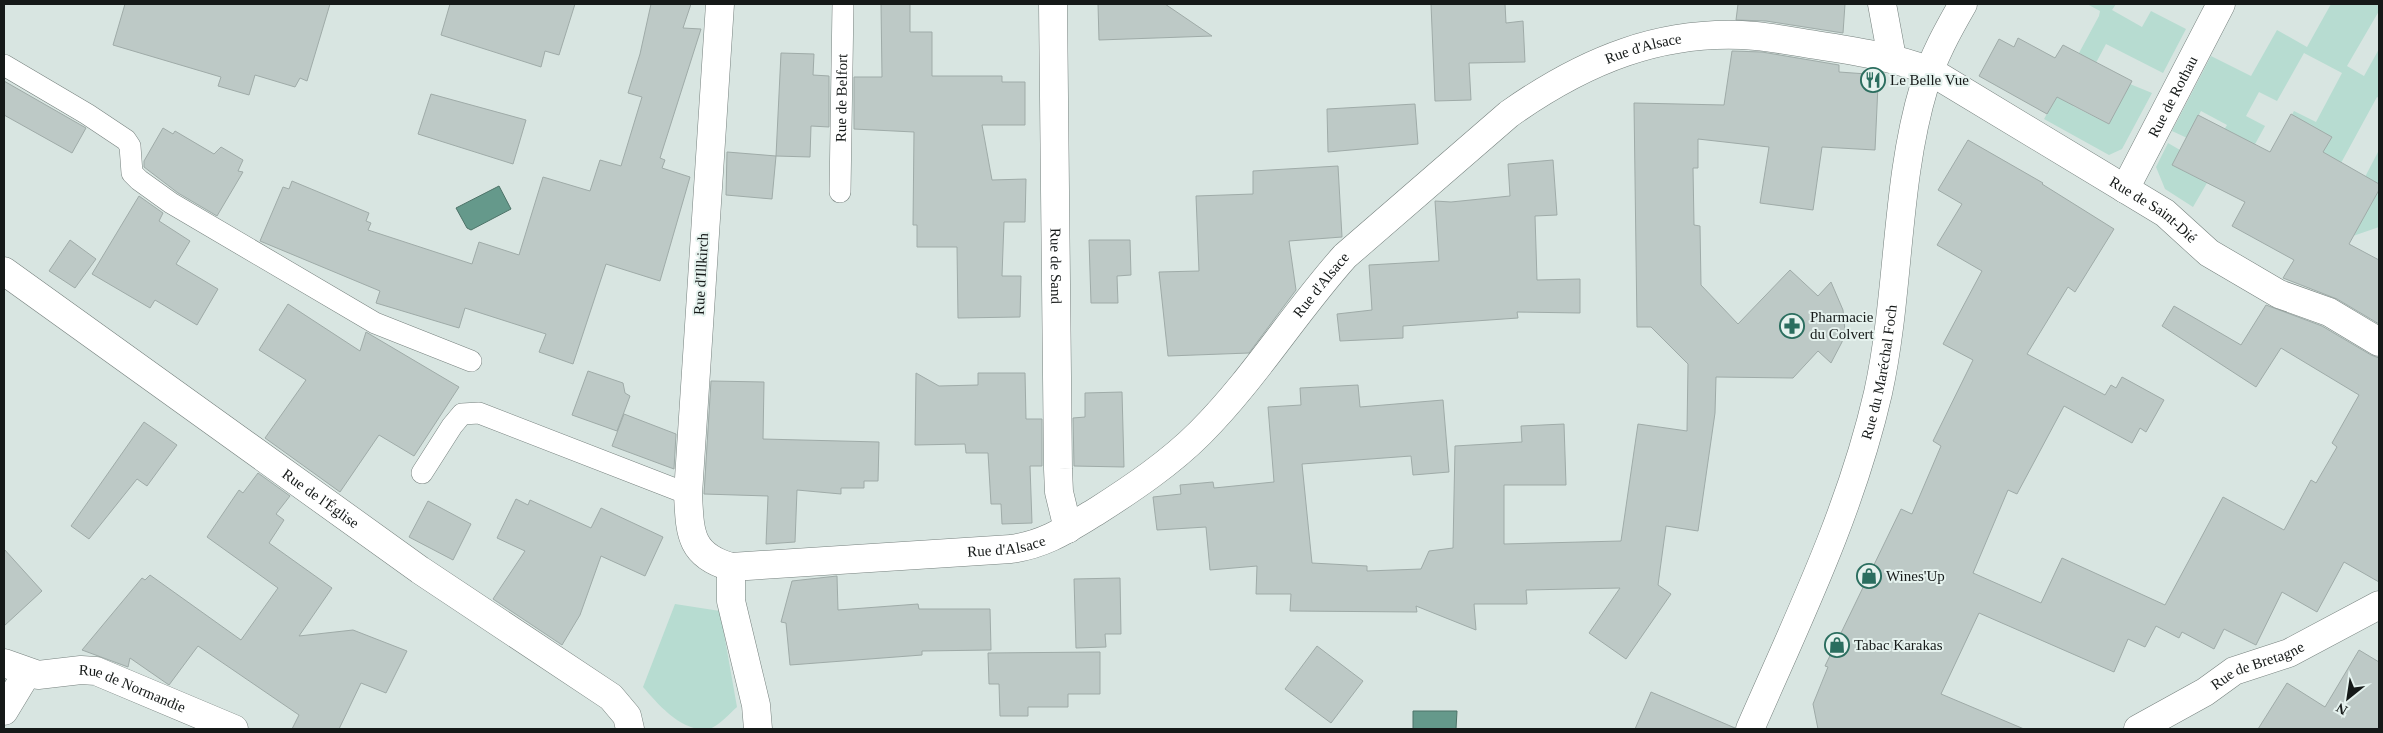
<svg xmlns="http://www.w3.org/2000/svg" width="2383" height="733" viewBox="0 0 2383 733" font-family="Georgia,serif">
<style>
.green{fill:#b7dcd1}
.water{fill:#65998b;stroke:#4d7368}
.building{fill:#bdc9c6;stroke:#9faba8}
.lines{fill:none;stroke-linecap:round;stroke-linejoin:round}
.service-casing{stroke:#76817e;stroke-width:22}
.minor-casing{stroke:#76817e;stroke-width:29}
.tertiary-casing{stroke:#76817e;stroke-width:29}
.service{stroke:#fff;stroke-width:21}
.minor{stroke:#fff;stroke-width:28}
.tertiary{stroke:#fff;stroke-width:28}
.labels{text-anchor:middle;stroke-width:4;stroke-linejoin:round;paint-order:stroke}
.street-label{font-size:15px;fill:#151918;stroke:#e5f2ee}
.poi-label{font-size:15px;fill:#151918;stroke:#e5f2ee;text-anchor:start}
</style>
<rect width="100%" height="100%" fill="#d8e5e1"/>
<g class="green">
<polygon points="2087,4 2116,4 2112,10 2142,27 2151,11 2186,29 2163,73 2106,44 2073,106 2109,124 2130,84 2152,93 2122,149 2109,155 2044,119 2081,54 2079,53 2099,16 2100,11"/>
<polygon points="2331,4 2379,4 2379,11 2347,66 2364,76 2379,49 2379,98 2377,97 2341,163 2322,153 2331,137 2286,125 2294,111 2316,122 2342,73 2304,53 2277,101 2259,92 2246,116 2265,126 2228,193 2207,183 2193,207 2165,189 2156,167 2168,143 2180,150 2173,165 2207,183 2230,140 2221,135 2227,125 2201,111 2187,138 2172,131 2211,56 2251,76 2277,30 2307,47"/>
<polygon points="2379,150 2379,184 2365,177"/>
<polygon points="2379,190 2379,227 2353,236"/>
<path d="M675,604L720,611L737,707C729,714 719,726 709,729C682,733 658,704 643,687Z"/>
</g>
<g class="water">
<polygon points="499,186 511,209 471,230 467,228 456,208"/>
<polygon points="1413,711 1457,711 1456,729 1413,729"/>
</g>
<g class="building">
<polygon points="125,4 330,4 307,81 300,78 295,87 255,75 249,95 218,86 221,77 113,45"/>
<polygon points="450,4 575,4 559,55 545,51 541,67 441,35"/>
<polygon points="651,4 691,4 683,28 701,29 660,158 665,160 662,168 690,177 660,281 606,264 573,364 539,352 546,334 465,308 459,328 376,303 380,291 260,241 283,187 289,189 292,181 369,213 366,221 371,223 368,230 472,264 479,242 519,255 543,177 590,191 600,160 621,166 642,97 628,93 640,54"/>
<polygon points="881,4 910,4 910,32 932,32 932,76 1002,76 1002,82 1025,82 1025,125 982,125 992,180 1026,179 1025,222 1004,222 1002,276 1021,276 1020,317 958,318 957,247 917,247 917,225 913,225 914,132 854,129 854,77 882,77"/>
<polygon points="1098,4 1165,4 1212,36 1099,40"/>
<polygon points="1431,4 1505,4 1506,23 1523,21 1525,62 1469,63 1471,100 1435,101"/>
<polygon points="1738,4 1845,4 1843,33 1766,21 1736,20"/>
<polygon points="2018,38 2055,58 2063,45 2132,81 2109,124 2057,97 2047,114 1979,76 1999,39 2014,47"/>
<polygon points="1732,51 1762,52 1839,65 1839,72 1867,74 1878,85 1875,150 1822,147 1813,210 1760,203 1769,147 1698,139 1698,168 1693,168 1694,225 1700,226 1701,285 1738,324 1790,270 1818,296 1831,282 1843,310 1845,331 1842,342 1831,363 1818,351 1793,378 1716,377 1715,413 1698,531 1666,526 1658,585 1671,594 1626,659 1589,633 1620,588 1526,590 1527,604 1474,604 1476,630 1416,606 1417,612 1290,611 1291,594 1256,594 1257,566 1210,570 1206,527 1157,530 1153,497 1181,494 1180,485 1213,482 1214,488 1274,482 1268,407 1301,405 1300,388 1358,385 1360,407 1443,400 1449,472 1413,475 1411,456 1302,464 1312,563 1367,566 1367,571 1421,569 1429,551 1453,548 1455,446 1522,442 1521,426 1564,424 1566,485 1504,485 1504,544 1621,541 1638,424 1687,431 1688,364 1651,327 1637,327 1634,103 1724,105"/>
<polygon points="781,53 814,54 813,75 829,76 829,127 811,126 810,157 776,156"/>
<polygon points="4,81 86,128 72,153 4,115"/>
<polygon points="431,94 526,120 513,164 418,134"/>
<polygon points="1415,104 1418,144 1328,152 1327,109"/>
<polygon points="2291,114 2332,137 2323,152 2379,184 2379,190 2349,244 2379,260 2379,324 2337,299 2283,278 2294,260 2232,226 2245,202 2172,165 2198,115 2270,152"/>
<polygon points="163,128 173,134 175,131 214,154 221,147 243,160 238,171 243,172 217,216 178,193 144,167 144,161"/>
<polygon points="1968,140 2043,183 2042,184 2114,229 2075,292 2068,287 2027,354 2105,395 2111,385 2116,388 2122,377 2164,400 2146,432 2140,428 2132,443 2064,406 2017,494 2008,490 1973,573 2041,603 2062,558 2165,605 2223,497 2284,530 2311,480 2316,483 2337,447 2332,443 2359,395 2281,348 2256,387 2162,326 2174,306 2241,345 2266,305 2322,326 2371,355 2379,358 2379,582 2344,562 2317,612 2282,592 2256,645 2224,629 2214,649 2182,632 2179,638 2156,626 2145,647 2128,639 2114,672 1979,613 1941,694 2024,729 1818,729 1813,704 1828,667 1825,666 1901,509 1912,514 1941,446 1933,441 1973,360 1943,344 1982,271 1937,245 1962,204 1938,190"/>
<polygon points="727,152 776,156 772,199 726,195"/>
<polygon points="1553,160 1557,215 1535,216 1537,280 1580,279 1580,313 1517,312 1518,318 1403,326 1403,338 1340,341 1337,314 1372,310 1369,265 1439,261 1435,201 1451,202 1510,196 1508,164"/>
<polygon points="1338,166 1342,237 1289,241 1296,290 1249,353 1168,356 1159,272 1199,271 1196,196 1253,194 1253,171"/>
<polygon points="139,196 163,213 159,221 190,241 176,264 218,289 197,325 155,300 150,308 92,274"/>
<polygon points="70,240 96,259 75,288 49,271"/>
<polygon points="1089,240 1130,240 1131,275 1117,276 1118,303 1091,303"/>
<polygon points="288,304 360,351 366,332 459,387 414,456 379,435 340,492 265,438 306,380 259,350"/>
<polygon points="588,371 623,383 625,393 630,396 617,431 572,415"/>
<polygon points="916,373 939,386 978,385 978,373 1025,373 1026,419 1042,419 1042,466 1030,466 1032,523 1002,524 1001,504 991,504 988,453 966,453 965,444 915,445"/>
<polygon points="711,381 764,382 763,439 879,442 878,481 864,481 864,488 841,488 841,494 797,490 795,542 766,544 768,496 704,494"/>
<polygon points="1122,392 1124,467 1074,466 1073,418 1085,417 1085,393"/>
<polygon points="624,414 676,434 674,469 612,446"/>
<polygon points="144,422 177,445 147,486 137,479 89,539 71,526"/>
<polygon points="258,473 290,496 276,514 284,520 269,543 332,588 299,636 353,630 407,651 386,693 361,683 339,729 292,729 299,715 198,646 169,685 130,658 128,667 82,650 142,578 145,580 150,575 241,640 278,588 207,537 239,490 243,493"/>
<polygon points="516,499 528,505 530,500 591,528 601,508 663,537 645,576 601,556 580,615 562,645 493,599 525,551 497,538"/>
<polygon points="428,501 471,524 453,560 409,537"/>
<polygon points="4,549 42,591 4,626"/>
<polygon points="837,576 838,610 918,604 919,609 990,609 991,650 922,651 922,655 790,665 786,623 781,622 792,581"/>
<polygon points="1120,578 1121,634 1105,634 1106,647 1076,648 1074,579"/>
<polygon points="1317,646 1363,681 1331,723 1285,689"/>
<polygon points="2359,650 2379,662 2379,729 2258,729 2287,683 2325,707"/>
<polygon points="1100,652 1100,694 1068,694 1068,707 1028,707 1028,716 1000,716 999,684 989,684 988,653"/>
<polygon points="1651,692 1735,728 1735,729 1635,729"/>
</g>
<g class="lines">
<defs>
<g id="service">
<polyline points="4,65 87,114 126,140 130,146 132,173 139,180 171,203 375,323 471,361"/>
<path id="s1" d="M840,192L843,4"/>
<polyline points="422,473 452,426 462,414 479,413 688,494"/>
</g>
<g id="minor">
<path id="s2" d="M720,4L688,494C690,532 689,555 731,567L1011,549C1046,544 1067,529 1097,511C1133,488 1170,463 1200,433C1254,379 1294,313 1345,256L1509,114C1584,61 1662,28 1756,36C1776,38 1796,42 1816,45C1855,51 1893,57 1930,71L2165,213L2209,253L2279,294L2329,312L2379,342"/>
<path id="s3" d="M1053,4L1058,469L1059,492L1068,529"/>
<polyline points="1882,4 1892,58"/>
<path id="s4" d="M2125,189L2221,4"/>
<path id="s5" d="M4,271L420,570L611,697L627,716L630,729"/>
<polyline points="731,567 731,601 756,705 758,729"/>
<path id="s6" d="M4,663L38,675L81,670L96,671L234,729"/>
<polyline points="4,711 27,673"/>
<path id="s7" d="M2138,729L2205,692L2234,671L2289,653L2379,605"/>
</g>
<g id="tertiary">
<path id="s8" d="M1750,729C1798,619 1851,511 1878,393C1900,293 1895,183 1924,87C1933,57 1948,30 1963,4"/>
</g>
</defs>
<use href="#service" class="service-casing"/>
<use href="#minor" class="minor-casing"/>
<use href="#tertiary" class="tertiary-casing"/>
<use href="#service" class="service"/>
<use href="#minor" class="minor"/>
<use href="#tertiary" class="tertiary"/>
</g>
<defs>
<symbol id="restaurant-ring" viewBox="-11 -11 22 22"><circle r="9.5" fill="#e5f2ee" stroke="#2b6e5f" stroke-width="1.5"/><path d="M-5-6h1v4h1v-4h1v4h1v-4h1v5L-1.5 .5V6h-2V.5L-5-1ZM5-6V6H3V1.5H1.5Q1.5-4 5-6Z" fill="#2b6e5f"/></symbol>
<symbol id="pharmacy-ring" viewBox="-11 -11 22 22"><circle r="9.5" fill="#e5f2ee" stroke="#2b6e5f" stroke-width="1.5"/><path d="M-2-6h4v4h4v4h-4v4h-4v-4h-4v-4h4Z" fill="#2b6e5f"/></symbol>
<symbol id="shop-ring" viewBox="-11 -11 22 22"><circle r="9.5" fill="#e5f2ee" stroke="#2b6e5f" stroke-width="1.5"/><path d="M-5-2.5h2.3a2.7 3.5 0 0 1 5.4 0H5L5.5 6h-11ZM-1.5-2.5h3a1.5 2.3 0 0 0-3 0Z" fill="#2b6e5f"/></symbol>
</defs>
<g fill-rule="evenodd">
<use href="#restaurant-ring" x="1859" y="66" width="28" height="28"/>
<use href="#pharmacy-ring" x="1778" y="312" width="28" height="28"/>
<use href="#shop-ring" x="1855" y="562" width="28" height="28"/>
<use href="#shop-ring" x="1823" y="631" width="28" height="28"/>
</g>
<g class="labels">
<g class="street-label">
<text dy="5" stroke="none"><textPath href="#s2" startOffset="1686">Rue d'Alsace</textPath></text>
<text dy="5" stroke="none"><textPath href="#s4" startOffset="104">Rue de Rothau</textPath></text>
<text dy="5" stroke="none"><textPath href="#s1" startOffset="94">Rue de Belfort</textPath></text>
<text dy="5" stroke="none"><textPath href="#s2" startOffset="2241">Rue de Saint-Dié</textPath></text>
<text dy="5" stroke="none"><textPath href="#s3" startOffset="262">Rue de Sand</textPath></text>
<text transform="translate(701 274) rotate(-87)" y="5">Rue d'Illkirch</text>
<text dy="5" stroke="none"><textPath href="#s2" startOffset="1281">Rue d'Alsace</textPath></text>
<text dy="5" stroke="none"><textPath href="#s8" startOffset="381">Rue du Maréchal Foch</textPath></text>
<text dy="5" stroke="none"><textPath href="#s5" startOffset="390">Rue de l'Église</textPath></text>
<text dy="5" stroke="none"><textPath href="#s2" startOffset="861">Rue d'Alsace</textPath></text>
<text dy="5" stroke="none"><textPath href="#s7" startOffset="136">Rue de Bretagne</textPath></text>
<text dy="5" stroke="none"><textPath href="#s6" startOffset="134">Rue de Normandie</textPath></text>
</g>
<g class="poi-label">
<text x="1890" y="85">Le Belle Vue</text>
<text x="1810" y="322">Pharmacie<tspan x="1810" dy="17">du Colvert</tspan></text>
<text x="1886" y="581">Wines'Up</text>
<text x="1854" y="650">Tabac Karakas</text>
</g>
</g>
<rect width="2383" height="733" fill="none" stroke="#151918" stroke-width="10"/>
<g transform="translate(2348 698) rotate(210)" stroke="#e5f2ee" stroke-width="4" paint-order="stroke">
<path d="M0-4L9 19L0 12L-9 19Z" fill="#151918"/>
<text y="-8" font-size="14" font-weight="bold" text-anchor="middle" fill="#151918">N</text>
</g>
</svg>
